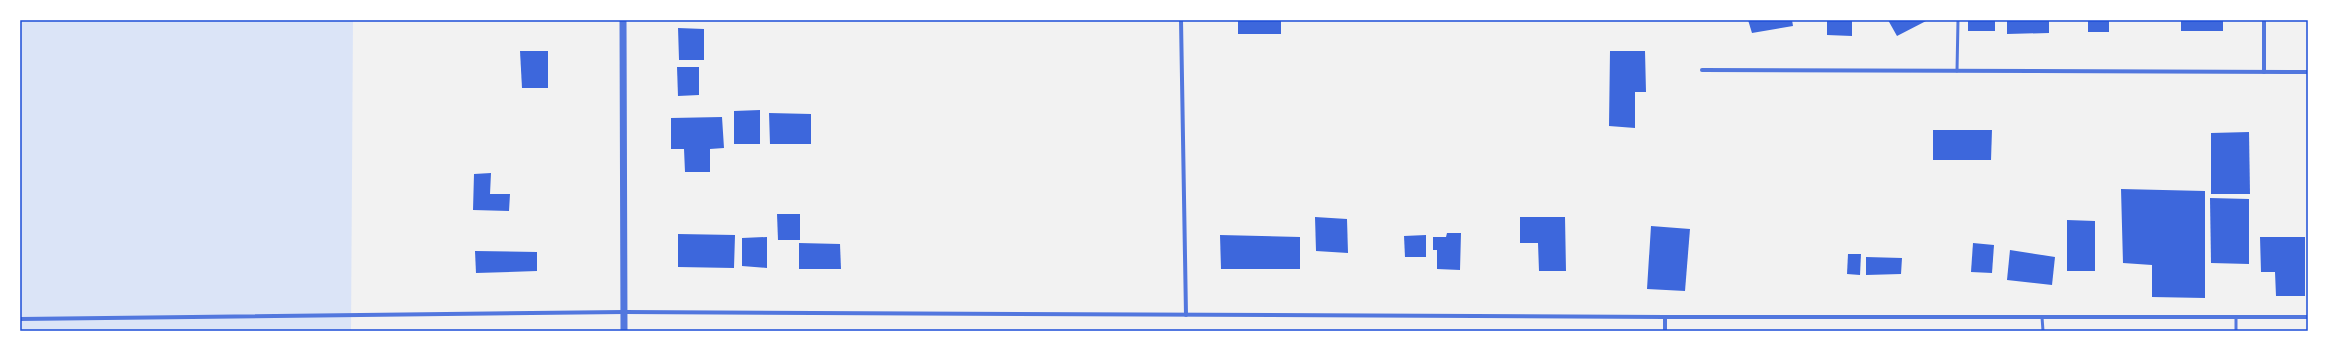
<svg xmlns="http://www.w3.org/2000/svg" width="2328" height="351" viewBox="0 0 2328 351" font-family="Mulish,sans-serif">
<style>
.green{fill:#dbe4f7}
.building{fill:#3d67dc}
.lines{fill:none;stroke-linecap:round;stroke-linejoin:round}
.service{stroke:#5277de;stroke-width:3}
.minor{stroke:#5277de;stroke-width:4}
.tertiary{stroke:#5277de;stroke-width:7}
.neatline{fill:none;stroke:#1d4ed8;stroke-width:1.5}
</style>
<rect width="100%" height="100%" fill="#f2f2f2"/>
<polygon class="green" points="20,20 353,20 351,331 20,331"/>
<g class="building">
<rect x="1238" y="20" width="43" height="14"/>
<polygon points="1748,20 1792,20 1793,26 1752,33"/>
<polygon points="1827,20 1852,20 1852,36 1827,35"/>
<polygon points="1888,20 1928,20 1897,36"/>
<rect x="1968" y="20" width="27" height="11"/>
<polygon points="2007,20 2049,20 2049,33 2007,34"/>
<rect x="2088" y="20" width="21" height="12"/>
<rect x="2181" y="20" width="42" height="11"/>
<polygon points="678,28 704,29 704,60 679,60"/>
<polygon points="520,51 548,51 548,88 522,88"/>
<polygon points="1610,51 1645,51 1646,92 1635,92 1635,128 1609,126"/>
<polygon points="677,67 699,67 699,95 678,96"/>
<polygon points="760,110 760,144 734,144 734,111"/>
<polygon points="769,113 811,114 811,144 770,144"/>
<polygon points="722,117 724,148 710,149 710,172 685,172 684,149 671,149 671,118"/>
<polygon points="1933,130 1992,130 1991,160 1933,160"/>
<polygon points="2249,132 2250,194 2211,194 2211,133"/>
<polygon points="491,173 490,194 510,194 509,211 473,210 474,174"/>
<polygon points="2121,189 2205,191 2205,298 2152,297 2152,265 2123,263"/>
<polygon points="2210,198 2249,199 2249,264 2211,263"/>
<polygon points="777,214 800,214 800,240 778,240"/>
<polygon points="1315,217 1347,219 1348,253 1316,251"/>
<polygon points="1520,217 1565,217 1566,271 1539,271 1538,243 1520,243"/>
<polygon points="2067,220 2095,221 2095,271 2067,271"/>
<polygon points="1651,226 1690,229 1685,291 1647,289"/>
<polygon points="1447,233 1461,233 1460,270 1437,269 1437,250 1433,250 1433,237 1446,237"/>
<polygon points="678,234 735,235 734,268 678,267"/>
<polygon points="1220,235 1300,237 1300,269 1221,269"/>
<polygon points="1426,235 1426,257 1405,257 1404,236"/>
<polygon points="767,237 767,268 742,266 742,238"/>
<polygon points="2260,237 2305,237 2305,296 2276,296 2275,272 2261,272"/>
<polygon points="799,243 840,244 841,269 799,269"/>
<polygon points="1973,243 1994,245 1992,273 1971,272"/>
<polygon points="2010,250 2055,257 2052,285 2007,280"/>
<polygon points="475,251 537,252 537,271 476,273"/>
<polygon points="1848,254 1861,254 1860,275 1847,274"/>
<polygon points="1866,257 1902,258 1901,274 1866,275"/>
</g>
<g class="lines">
<g class="service">
<polyline points="1957,71 1958,20"/>
<polyline points="2042,317 2043,331"/>
<polyline points="2236,317 2236,331"/>
</g>
<g class="minor">
<polyline points="1181,20 1186,315"/>
<polyline points="1702,70 2308,72"/>
<polyline points="2264,72 2264,20"/>
<polyline points="1665,317 1665,331"/>
<polyline points="20,319 624,312 1665,317 2308,317"/>
</g>
<polyline class="tertiary" points="623,20 624,331"/>
</g>
<rect width="2328" height="351" fill="none" stroke="#ffffff" stroke-width="42"/>
<rect x="21" y="21" width="2286" height="309" class="neatline"/>
</svg>
